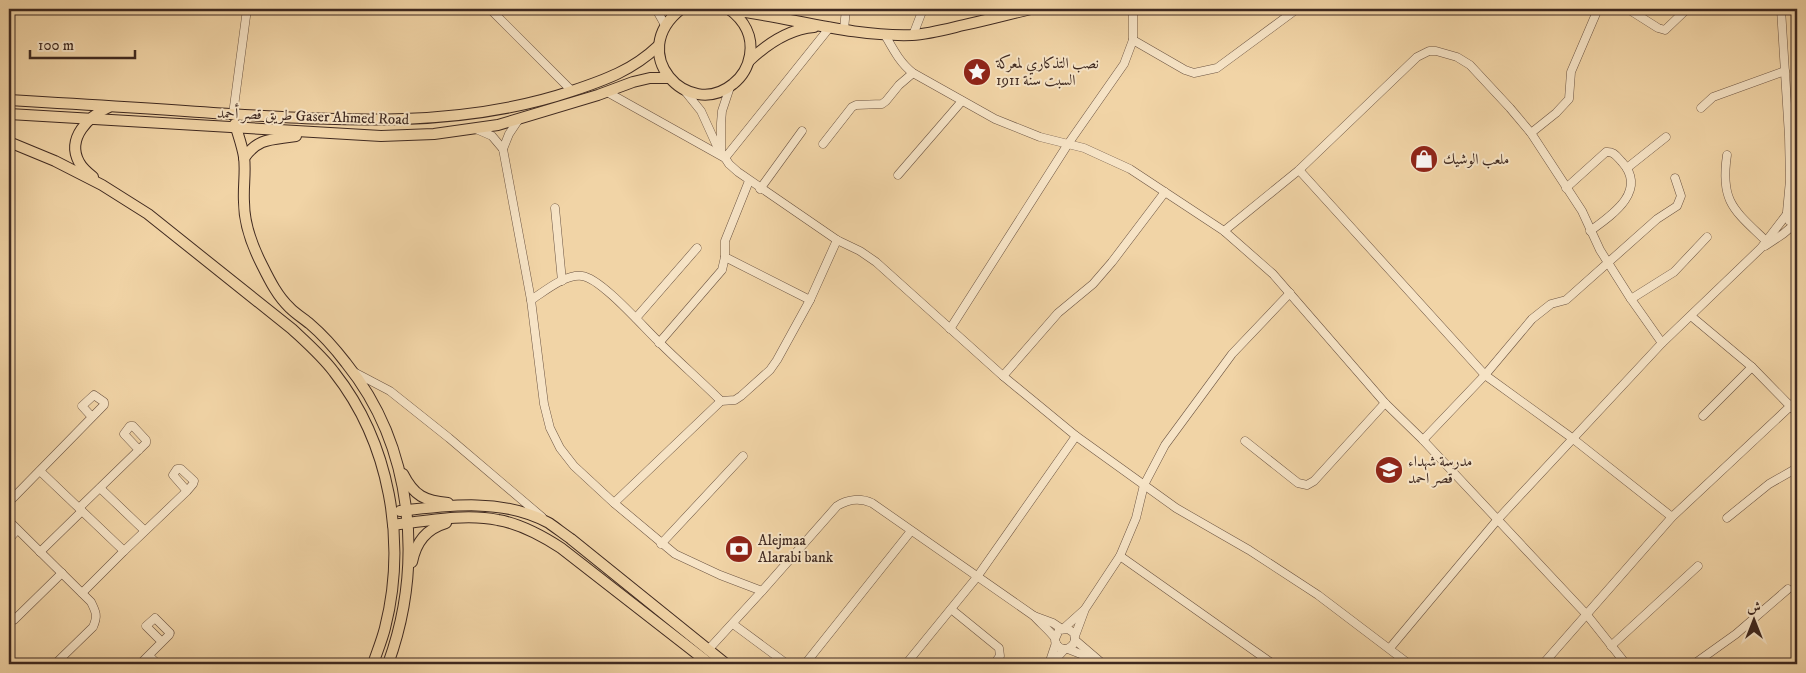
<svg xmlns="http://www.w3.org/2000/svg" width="1806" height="673" viewBox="0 0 1806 673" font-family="'IM FELL DW Pica',Amiri,serif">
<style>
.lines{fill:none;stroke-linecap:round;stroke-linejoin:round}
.minor-casing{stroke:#6c5442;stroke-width:9}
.major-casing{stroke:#3f2920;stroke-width:12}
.minor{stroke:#f6e3c5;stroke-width:8}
.major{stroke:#f1d4a6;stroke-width:10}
.labels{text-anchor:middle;stroke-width:4;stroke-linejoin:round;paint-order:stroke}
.poi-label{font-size:15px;fill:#3f2920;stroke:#f6e3c5;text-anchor:start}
.street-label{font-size:15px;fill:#3f2920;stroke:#f6e3c5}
</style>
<rect width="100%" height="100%" fill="#f1d4a6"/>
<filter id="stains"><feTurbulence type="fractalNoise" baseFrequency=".004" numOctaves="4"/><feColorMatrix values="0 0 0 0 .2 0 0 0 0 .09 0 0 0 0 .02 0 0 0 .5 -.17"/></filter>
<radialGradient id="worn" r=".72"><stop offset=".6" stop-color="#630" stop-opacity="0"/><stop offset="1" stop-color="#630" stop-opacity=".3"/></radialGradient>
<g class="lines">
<defs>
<g id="minor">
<polyline points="490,9 572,91"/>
<polyline points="656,9 665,25"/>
<polyline points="1628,9 1658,28 1665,30 1687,9"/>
<polyline points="1781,9 1789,136 1790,180 1787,212"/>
<polyline points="844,29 846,9"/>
<path d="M885,35C893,49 900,63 913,73L995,119L1040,137L1084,148L1130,169L1224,231L1273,274L1385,403L1423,440L1587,615L1626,664"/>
<polyline points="913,35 923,9"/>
<polyline points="1133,40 1185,70 1194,73 1217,68 1297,9"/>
<polyline points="684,90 701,111 716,144 729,164 738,172 837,240 860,251 876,262 1003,376 1076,436 1176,508 1249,550 1318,595 1409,664"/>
<polyline points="607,92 725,158 830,27"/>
<polyline points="1701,108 1713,97 1785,71"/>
<polyline points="233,114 247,9"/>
<path d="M476,129L492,136L503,149L531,300L544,404L550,428L560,448L574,466L614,503L675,554L720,575L762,591L837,506C848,499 861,498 872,503L1034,616C1040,623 1049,630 1054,637C1057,642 1053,640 1057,645C1063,653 1073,648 1075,640L1074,633L1068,629L1059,630L1055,639"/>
<polyline points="1531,133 1556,113 1569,99 1571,72 1598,9"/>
<polyline points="823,144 852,107 856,105 882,104 886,101 899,85 913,73"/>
<polyline points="503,149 509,134 519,119"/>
<polyline points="721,151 721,123 722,111 730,87"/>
<path d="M1727,155C1720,202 1734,210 1766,241"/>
<polyline points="1627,168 1666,137"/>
<polyline points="1299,170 1485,375 1572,438 1672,517"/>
<polyline points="898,175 962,101"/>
<polyline points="1791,181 1797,198"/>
<path d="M1566,188L1606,152C1614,151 1617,157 1622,162C1648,191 1612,215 1590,231"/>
<polyline points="760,189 802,131"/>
<polyline points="1797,206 1791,207 1787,214 1789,221 1797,223"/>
<polyline points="555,208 562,281"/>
<polyline points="1224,231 1299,170 1417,57 1429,51 1436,51 1457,57 1470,65 1510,108 1531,133 1582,211 1600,250 1631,299 1662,343"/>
<polyline points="1765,246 1783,234 1796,223"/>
<polyline points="725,257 810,300"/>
<polyline points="1631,299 1674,272 1707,237"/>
<path d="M531,300C545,291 565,274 582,276C601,278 644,328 660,343C680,363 701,381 721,401L735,400L741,396L770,370L777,360L810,300L837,240"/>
<polyline points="1691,316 1752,367 1797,413"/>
<polyline points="636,318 697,248"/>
<polyline points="950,329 1068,144 1124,64 1133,40 1133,9"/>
<polyline points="659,343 722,270 725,257 725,241 749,181"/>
<polyline points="352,371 390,391 449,438 542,517"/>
<polyline points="1003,376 1058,313 1093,284 1112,262 1165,192"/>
<polyline points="1703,416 1752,367"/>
<polyline points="1423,440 1485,375 1532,319 1551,304 1566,300 1657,219 1677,206 1681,196 1675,178"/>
<polyline points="1245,441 1298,483 1307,485 1314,481 1385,403"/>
<polyline points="40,471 124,551 82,593"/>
<polyline points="100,488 144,530"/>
<polyline points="9,502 104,405 104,402 94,395 82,406 92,417"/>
<polyline points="614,503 721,401"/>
<polyline points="79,508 146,443 146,440 133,426 130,426 124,434 139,450"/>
<polyline points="1727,518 1769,484 1797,468"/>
<path d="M9,521L91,602C96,612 98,616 93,627L55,664"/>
<polyline points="9,539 17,530"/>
<polyline points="661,544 743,456"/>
<polyline points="124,551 187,491 193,484 194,481 181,469 177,469 173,475 187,491"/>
<polyline points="40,552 82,511"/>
<polyline points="1120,556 1273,664"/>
<polyline points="951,609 999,648 1000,656 994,664"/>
<polyline points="1034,616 1053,623 1062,629"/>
<polyline points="9,620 14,620 62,573"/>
<polyline points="733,624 787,664"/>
<polyline points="1064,628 1084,610"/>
<polyline points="1075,636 1085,609 1120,556 1136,518 1144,485 1165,445 1232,354 1290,293"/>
<polyline points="1075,640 1103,664"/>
<polyline points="1611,646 1698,566"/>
<polyline points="1390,648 1498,519 1662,343 1761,248 1787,214"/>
<polyline points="1068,649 1091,658"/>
<polyline points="708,650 762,591"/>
<polyline points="149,656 158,664"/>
<polyline points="140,664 169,635 170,633 155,618 146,626 162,642"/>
<polyline points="805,664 911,531"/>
<polyline points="906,664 977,577 1076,436"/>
<polyline points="1049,664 1056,643"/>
<polyline points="1051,664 1065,649"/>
<polyline points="1543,664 1672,517 1797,400"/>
<polyline points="1694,664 1736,634 1788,589"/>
</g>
<g id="major">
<path d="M681,9C625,53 688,121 733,84C742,77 748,67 750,55C753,36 744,20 729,9"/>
<path d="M730,10C790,17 851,37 912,35C929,34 947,29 964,25C987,20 1009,14 1031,9"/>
<path d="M749,61C767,44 789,29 814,27"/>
<path d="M9,100C77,104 145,108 213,113C333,120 456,130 572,91C605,80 633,70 658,46"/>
<polyline points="9,114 381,136 434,134 498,125 598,95 633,82 650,78 669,78"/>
<path d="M235,124C238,135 242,145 244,157C246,171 243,187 244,202C244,222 252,245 261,263C269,279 277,296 290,308C296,314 304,319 310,324C323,335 336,350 346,363C414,447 424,565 388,664"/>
<path d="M9,142L55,161L102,185L148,214L292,329C307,343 322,356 334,372C390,443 407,541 385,628C382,640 377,652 373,664"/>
<path d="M244,158C259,137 272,140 296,136"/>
<path d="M93,177C88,173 82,168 79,162C66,138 89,116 109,107"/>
<path d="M403,474C414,496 425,501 448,503"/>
<path d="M400,511C449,505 504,498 549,523C556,528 564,534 571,539L726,664"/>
<path d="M393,525C425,521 466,513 498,520C521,524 541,535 561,548L710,664"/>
<path d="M412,562C416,542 426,529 446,523"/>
</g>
</defs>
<use href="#minor" class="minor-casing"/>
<use href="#major" class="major-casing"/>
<use href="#minor" class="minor"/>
<use href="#major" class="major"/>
</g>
<defs>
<symbol id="sight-disc" viewBox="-11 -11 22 22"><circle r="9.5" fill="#8f2418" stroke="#f6e3c5"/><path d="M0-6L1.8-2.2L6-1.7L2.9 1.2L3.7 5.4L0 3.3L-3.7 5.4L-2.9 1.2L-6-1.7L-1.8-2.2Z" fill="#fff"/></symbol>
<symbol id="shop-disc" viewBox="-11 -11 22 22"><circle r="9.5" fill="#8f2418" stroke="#f6e3c5"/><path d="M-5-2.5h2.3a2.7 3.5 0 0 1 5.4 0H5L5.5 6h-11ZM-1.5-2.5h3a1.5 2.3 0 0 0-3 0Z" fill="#fff"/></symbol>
<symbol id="school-disc" viewBox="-11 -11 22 22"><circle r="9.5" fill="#8f2418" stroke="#f6e3c5"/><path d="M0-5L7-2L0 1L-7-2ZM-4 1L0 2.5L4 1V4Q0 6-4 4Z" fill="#fff"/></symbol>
<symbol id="bank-disc" viewBox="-11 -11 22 22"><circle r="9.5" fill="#8f2418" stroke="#f6e3c5"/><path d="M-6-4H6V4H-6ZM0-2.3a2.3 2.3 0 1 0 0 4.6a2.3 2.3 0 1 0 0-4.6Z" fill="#fff"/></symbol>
</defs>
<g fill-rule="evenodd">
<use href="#sight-disc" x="961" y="56" width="32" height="32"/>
<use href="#shop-disc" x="1408" y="143" width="32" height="32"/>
<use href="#school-disc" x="1373" y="454" width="32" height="32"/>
<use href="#bank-disc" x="723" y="533" width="32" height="32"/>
</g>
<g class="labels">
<g class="poi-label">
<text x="996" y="68">نصب التذكاري لمعركة<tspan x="996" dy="17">السبت سنة 1911</tspan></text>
<text x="1443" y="164">ملعب الوشيك</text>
<text x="1408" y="466">مدرسة شهداء<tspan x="1408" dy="17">قصر احمد</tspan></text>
<text x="758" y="545">Alejmaa<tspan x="758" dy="17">Alarabi bank</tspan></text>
</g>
<g class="street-label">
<text transform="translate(313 116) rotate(2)" y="5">طريق قصر أحمد Gaser Ahmed Road</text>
</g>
</g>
<rect width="1806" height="673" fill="none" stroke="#f1d4a6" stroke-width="30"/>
<rect x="10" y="10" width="1786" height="653" fill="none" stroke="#3f2920" stroke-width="2.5"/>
<rect x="15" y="15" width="1776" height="643" fill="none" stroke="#3f2920"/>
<g transform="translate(1754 620)" stroke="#f6e3c5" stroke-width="4" paint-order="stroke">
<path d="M0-4L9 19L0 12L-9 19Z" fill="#3f2920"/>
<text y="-8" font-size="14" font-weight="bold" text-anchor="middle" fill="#3f2920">ش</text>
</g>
<path d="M30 50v8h105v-8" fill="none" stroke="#3f2920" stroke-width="2.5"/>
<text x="38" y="50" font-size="15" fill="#3f2920" stroke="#f6e3c5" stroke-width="4" paint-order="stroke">100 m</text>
<rect width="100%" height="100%" filter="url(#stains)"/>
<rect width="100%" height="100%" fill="url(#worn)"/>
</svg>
